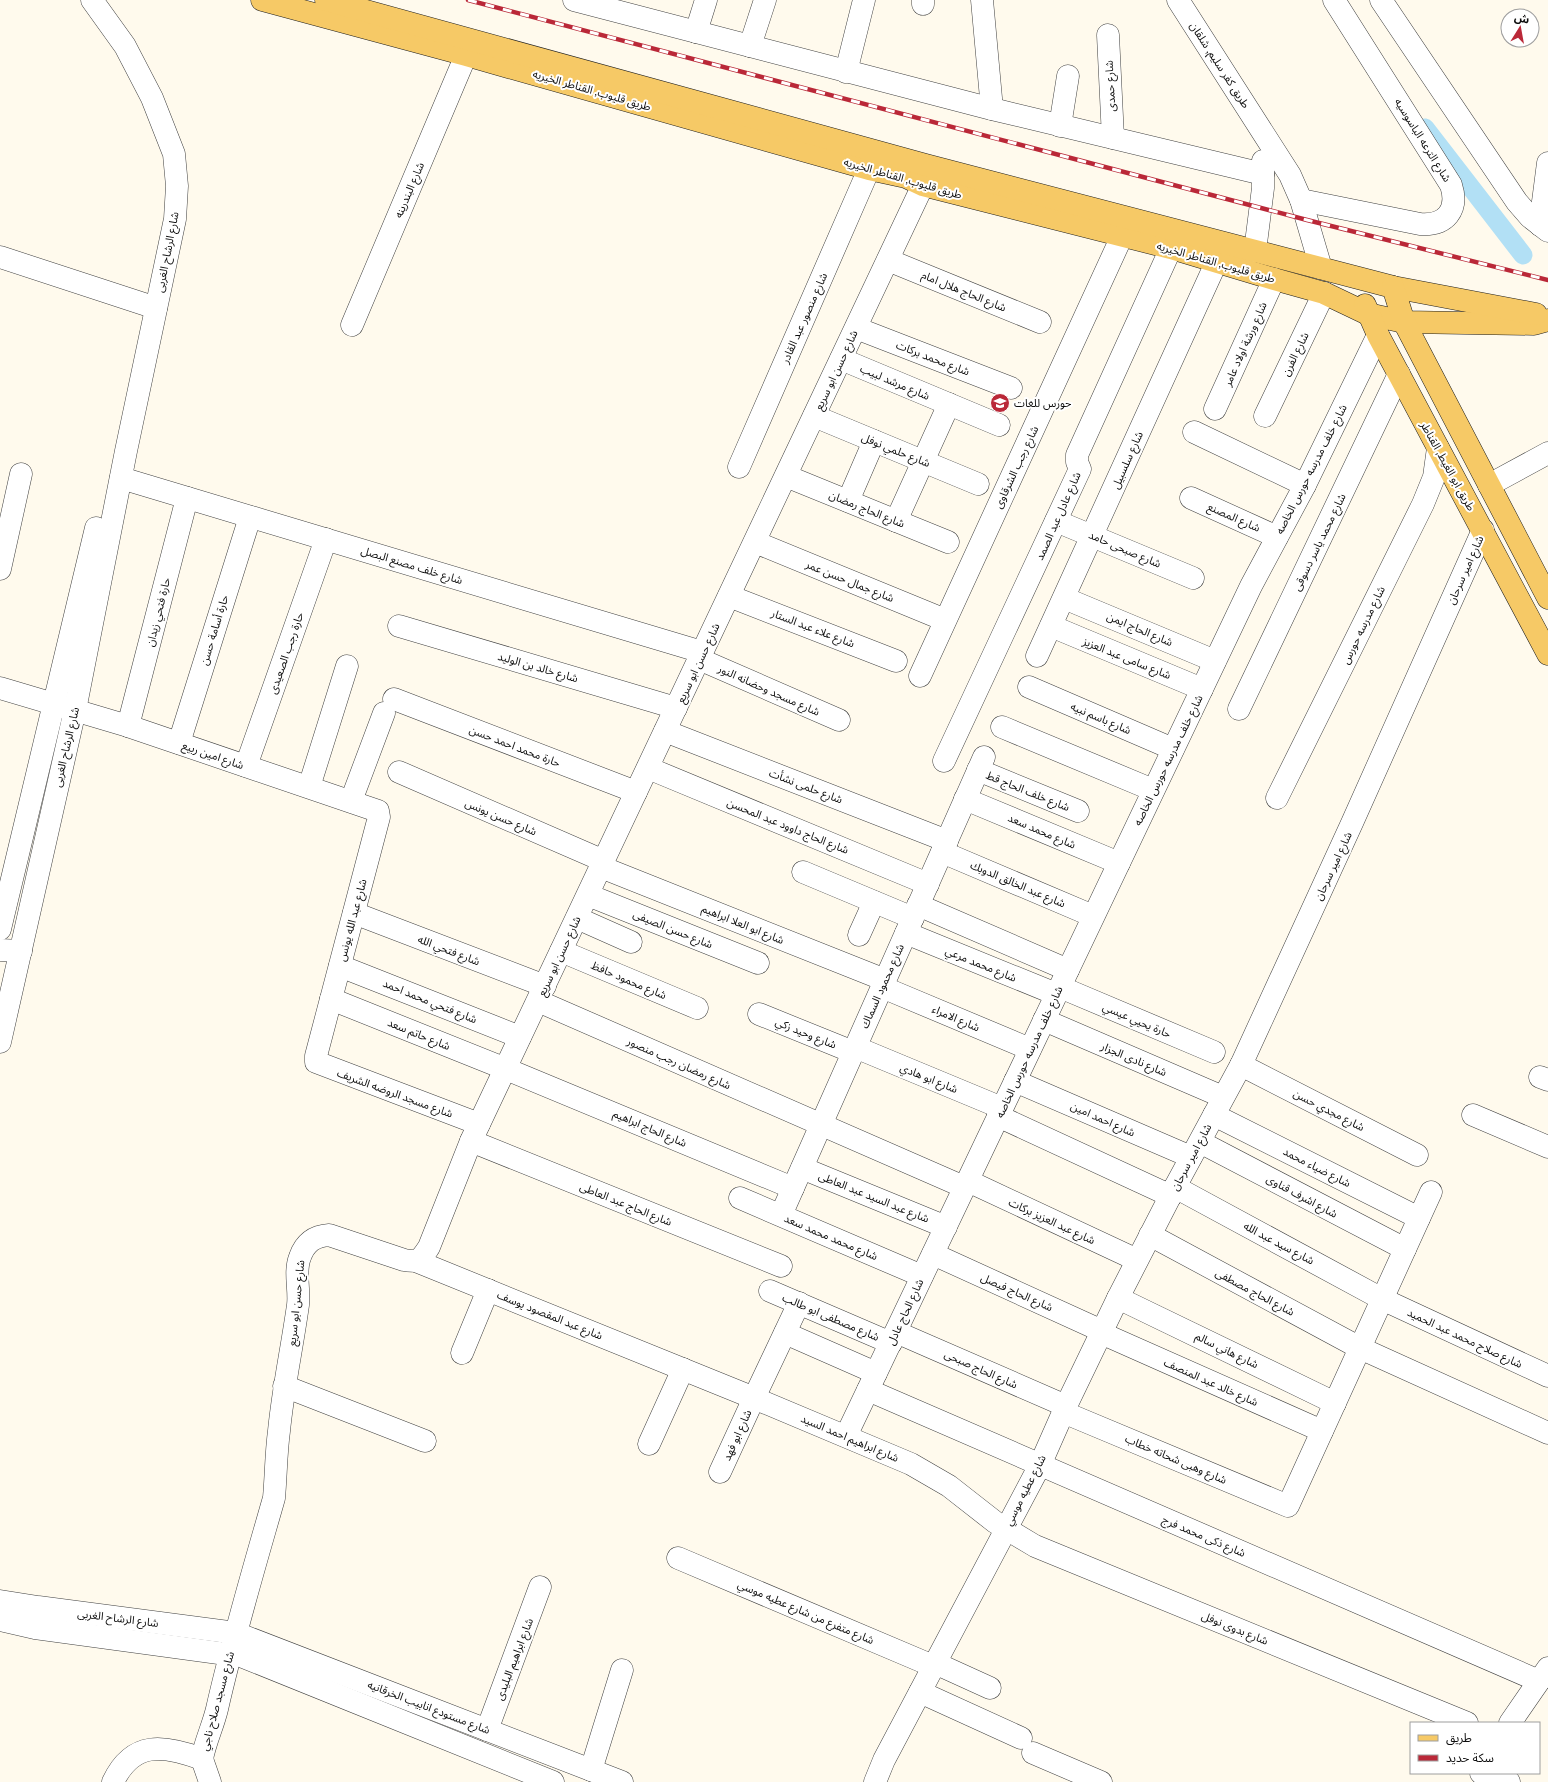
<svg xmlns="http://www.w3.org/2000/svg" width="1548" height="1782" viewBox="0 0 1548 1782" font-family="Lora,'Noto Sans Arabic',serif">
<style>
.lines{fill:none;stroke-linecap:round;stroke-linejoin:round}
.canal{stroke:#b2e0f5;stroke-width:19}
.minor-casing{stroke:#404040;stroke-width:23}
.major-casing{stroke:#1e1e1e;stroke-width:23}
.minor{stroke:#fff;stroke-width:22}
.major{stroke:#f6c966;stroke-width:22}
.rail-casing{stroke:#ba2838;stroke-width:4.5}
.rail{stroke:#fff;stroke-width:3;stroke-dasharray:9;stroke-linecap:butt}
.labels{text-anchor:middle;stroke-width:4;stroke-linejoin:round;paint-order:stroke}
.street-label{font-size:11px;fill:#0d0d0d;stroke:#fff}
.poi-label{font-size:11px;fill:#0d0d0d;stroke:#fff;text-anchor:start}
</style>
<rect width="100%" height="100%" fill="#fffaed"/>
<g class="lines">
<polyline class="canal" points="1425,128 1523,255"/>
<defs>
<g id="minor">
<polyline points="574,0 992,109 1263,174"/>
<polyline points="982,0 992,109"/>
<polyline points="1178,0 1290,175 1301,200 1321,268"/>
<polyline points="1381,0 1517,202 1530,217 1548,231"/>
<polyline points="923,4 923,0"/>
<polyline points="696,32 706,0"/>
<polyline points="1108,35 1113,138"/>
<polyline points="750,46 765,0"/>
<polyline points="846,72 864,0"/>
<polyline points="1060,126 1068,76"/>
<path d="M1301,200L1420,224C1446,226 1459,210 1451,185L1334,0"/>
<polyline points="1540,225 1548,163"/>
<polyline points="1255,251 1263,188 1263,161"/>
<polyline points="0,257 156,308"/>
<polyline points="888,260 1040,322"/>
<polyline points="352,325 466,55"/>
<polyline points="856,328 1011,388"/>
<polyline points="841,359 999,425"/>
<polyline points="1215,409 1274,279"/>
<polyline points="814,416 978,484"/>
<polyline points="1265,416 1324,293"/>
<polyline points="1194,432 1305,485"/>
<polyline points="739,467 869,169"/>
<polyline points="786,476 948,542"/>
<polyline points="121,478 702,652"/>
<polyline points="1489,485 1548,453"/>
<polyline points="1191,498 1277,537"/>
<polyline points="848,501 874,441"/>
<polyline points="896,521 949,404"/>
<polyline points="1056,521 1193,578"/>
<polyline points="755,542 945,620"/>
<polyline points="0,569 21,474"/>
<polyline points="729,596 896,661"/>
<polyline points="1064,598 1215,661"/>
<polyline points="399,626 676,708"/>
<polyline points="1051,626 1202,689"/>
<polyline points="1037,656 1216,263"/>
<polyline points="699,659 839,720"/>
<polyline points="920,676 1122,236"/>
<polyline points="1029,687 1173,749"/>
<polyline points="0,688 128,726 378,811 379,817 316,1056 316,1062 479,1124"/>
<polyline points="394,699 636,792"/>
<polyline points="1239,709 1399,374"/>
<polyline points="128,726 187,498"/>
<polyline points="1002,727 1153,790"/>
<polyline points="665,731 947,841"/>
<polyline points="179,743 250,517"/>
<polyline points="944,761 1080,469 1077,462 1077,455 1171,248"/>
<polyline points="246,766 326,539"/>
<polyline points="648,768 928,884"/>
<polyline points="978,770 1078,811"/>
<polyline points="399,772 604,861"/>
<polyline points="309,787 347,666"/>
<polyline points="1277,798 1423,504 1434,477 1438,448"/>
<polyline points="965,799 1119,863"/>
<polyline points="351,801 384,713"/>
<polyline points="942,852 1093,916"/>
<polyline points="601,867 885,980"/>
<polyline points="803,872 913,918"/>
<polyline points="588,895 758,963"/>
<polyline points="918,905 1068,970"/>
<polyline points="354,913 545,986"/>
<polyline points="577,918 631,942"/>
<polyline points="0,929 96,528"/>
<polyline points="906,933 1056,994"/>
<polyline points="859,935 874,902"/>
<polyline points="0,950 21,951"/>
<polyline points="561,951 697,1008"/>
<polyline points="340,966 520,1037"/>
<polyline points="882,987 1030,1049"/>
<polyline points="1060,987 1214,1052"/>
<polyline points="331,999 506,1069 793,1188"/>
<polyline points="538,1001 964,1187"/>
<polyline points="759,1014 853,1052"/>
<polyline points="1044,1020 1223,1097"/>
<polyline points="0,1042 75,710 126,451 175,219 177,186 174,154 152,98 125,46 92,0"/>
<polyline points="855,1047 1002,1108"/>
<polyline points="1241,1065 1417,1155"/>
<polyline points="1540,1077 1548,1080"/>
<polyline points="1015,1081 1191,1157"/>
<polyline points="1214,1115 1419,1218"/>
<polyline points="1473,1115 1548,1147"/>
<polyline points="998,1116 1171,1196"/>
<polyline points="471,1141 781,1266"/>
<polyline points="1200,1142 1405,1249"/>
<polyline points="802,1168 946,1227"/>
<polyline points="968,1181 1137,1260"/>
<polyline points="1175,1187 1382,1299 1548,1376"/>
<polyline points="740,1198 922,1276"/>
<polyline points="781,1215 984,757"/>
<polyline points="1150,1235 1360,1348 1548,1433"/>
<polyline points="933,1254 1102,1331"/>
<polyline points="416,1261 754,1398 911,1464 949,1486 995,1522 1035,1546 1467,1723"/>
<polyline points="770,1291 891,1343"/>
<polyline points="1118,1298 1335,1403"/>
<polyline points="896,1332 1066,1406"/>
<polyline points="785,1333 876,1373"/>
<polyline points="1101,1333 1322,1431"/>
<polyline points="462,1353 488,1290"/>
<polyline points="284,1386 425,1441"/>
<polyline points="868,1390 1539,1681"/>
<polyline points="1063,1412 1288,1506 1431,1192"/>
<polyline points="846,1436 1251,586 1305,485 1378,335"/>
<polyline points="649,1444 683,1369"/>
<polyline points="720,1472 754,1398 799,1303"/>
<polyline points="678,1558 933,1666"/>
<polyline points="0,1601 38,1607 236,1633 622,1782"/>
<polyline points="0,1620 35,1628 241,1656 553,1782"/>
<polyline points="935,1663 990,1688"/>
<polyline points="920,1692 1021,1738"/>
<polyline points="1510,1723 1548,1668"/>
<polyline points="487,1730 540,1587"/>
<polyline points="1033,1753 1101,1782"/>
<polyline points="202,1759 210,1782"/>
<polyline points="591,1770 622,1670"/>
<polyline points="1481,1773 1509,1782"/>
<path d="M113,1782C133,1740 164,1745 202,1759C205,1742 213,1726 217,1709C233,1638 254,1568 274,1498C276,1476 276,1453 279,1431C283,1389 292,1348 298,1305C300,1290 294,1272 300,1257C305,1243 314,1236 329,1235L404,1260C419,1263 421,1259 429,1247L471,1141L923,185"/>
<polyline points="875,1782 884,1760 1040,1465 1066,1406 1118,1298 1175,1187 1241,1065 1352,823 1483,530"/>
</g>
<g id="major">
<polyline points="262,0 466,55 869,169 906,177 923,185 1171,248 1274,279 1324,293 1368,314 1404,322 1534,324 1548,320"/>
<polyline points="326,0 926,165 1393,287 1536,314"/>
<polyline points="1393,287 1404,322 1548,598"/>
<polyline points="1365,305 1378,335 1548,654"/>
</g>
</defs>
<use href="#minor" class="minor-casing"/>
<use href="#major" class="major-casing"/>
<use href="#minor" class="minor"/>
<use href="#major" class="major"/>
<defs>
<polyline id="rail" points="468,0 1307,220 1548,280"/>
</defs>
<use href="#rail" class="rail-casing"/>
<use href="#rail" class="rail"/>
</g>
<defs>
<symbol id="school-disc" viewBox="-11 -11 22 22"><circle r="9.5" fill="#ba2838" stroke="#fff"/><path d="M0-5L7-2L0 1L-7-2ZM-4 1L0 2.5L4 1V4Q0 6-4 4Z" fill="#fff"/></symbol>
</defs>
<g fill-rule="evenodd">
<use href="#school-disc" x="989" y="392" width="22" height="22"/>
</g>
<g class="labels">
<g class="street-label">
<text transform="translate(1220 65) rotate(57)" y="4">طريق كفر سليم, شلقان</text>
<text transform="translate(1110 86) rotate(-93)" y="4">شارع حمدى</text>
<text transform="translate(592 90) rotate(16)" y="4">طريق قليوب, القناطر الخيريه</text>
<text transform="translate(1423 140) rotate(58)" y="4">شارع الترعه الباسوسيه</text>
<text transform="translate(903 178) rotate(16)" y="4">طريق قليوب, القناطر الخيريه</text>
<text transform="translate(409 190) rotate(-67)" y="4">شارع البندرينه</text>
<text transform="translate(167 252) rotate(-79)" y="4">شارع الرشاح الغربى</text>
<text transform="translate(1216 262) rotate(16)" y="4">طريق قليوب, القناطر الخيريه</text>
<text transform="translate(964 291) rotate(22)" y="4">شارع الحاج هلال امام</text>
<text transform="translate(804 318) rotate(-66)" y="4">شارع منصور عبد القادر</text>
<text transform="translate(1245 344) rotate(-66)" y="4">شارع ورشة اولاد عامر</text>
<text transform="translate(1295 354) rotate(-64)" y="4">شارع الفرن</text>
<text transform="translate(933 358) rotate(21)" y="4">شارع محمد بركات</text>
<text transform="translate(836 370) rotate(-65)" y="4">شارع حسن ابو سريع</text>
<text transform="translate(895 382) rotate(23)" y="4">شارع مرشد لبيب</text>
<text transform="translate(896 450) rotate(22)" y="4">شارع حلمي نوفل</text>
<text transform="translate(1127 460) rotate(-66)" y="4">شارع سلسبيل</text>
<text transform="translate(1448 466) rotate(61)" y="4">طريق ابو الغيط, القناطر</text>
<text transform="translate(1016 467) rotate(-65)" y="4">شارع رجب الشرقاوى</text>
<text transform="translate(1311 469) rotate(-63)" y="4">شارع خلف مدرسه حورس الخاصه</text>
<text transform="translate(867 509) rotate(22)" y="4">شارع الحاج رمضان</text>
<text transform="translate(1058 516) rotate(-66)" y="4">شارع عادل عبد الصمد</text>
<text transform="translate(1234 517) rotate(24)" y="4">شارع المصنع</text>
<text transform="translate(1319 542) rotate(-64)" y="4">شارع محمد ياسر دسوقى</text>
<text transform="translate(1125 549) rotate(23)" y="4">شارع صبحى حامد</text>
<text transform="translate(412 565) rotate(17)" y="4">شارع خلف مصنع البصل</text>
<text transform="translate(1465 570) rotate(-66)" y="4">شارع امير سرحان</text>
<text transform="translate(850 581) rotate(22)" y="4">شارع جمال حسن عمر</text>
<text transform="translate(158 612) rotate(-76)" y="4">حارة فتحي زيدان</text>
<text transform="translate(1363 625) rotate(-64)" y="4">شارع مدرسه حورس</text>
<text transform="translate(813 628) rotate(21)" y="4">شارع علاء عبد الستار</text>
<text transform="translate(1140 629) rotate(23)" y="4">شارع الحاج ايمن</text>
<text transform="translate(214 630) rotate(-73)" y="4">حارة أسامة حسن</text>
<text transform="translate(286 653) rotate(-71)" y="4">حارة رجب الصعيدى</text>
<text transform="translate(1127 658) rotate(22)" y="4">شارع سامى عبد العزيز</text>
<text transform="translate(698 663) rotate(-65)" y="4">شارع حسن ابو سريع</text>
<text transform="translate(538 667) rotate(16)" y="4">شارع خالد بن الوليد</text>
<text transform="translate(769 690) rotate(24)" y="4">شارع مسجد وحضانه النور</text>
<text transform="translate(1101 718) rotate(23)" y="4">شارع باسم نبيه</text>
<text transform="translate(515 746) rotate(21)" y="4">حارة محمد احمد حسن</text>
<text transform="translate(66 747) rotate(-77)" y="4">شارع الرشاح الغربى</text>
<text transform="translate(213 755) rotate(19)" y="4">شارع امين ربيع</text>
<text transform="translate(1168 760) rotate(-64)" y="4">شارع خلف مدرسه حورس الخاصه</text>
<text transform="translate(806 786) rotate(21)" y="4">شارع حلمى نشأت</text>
<text transform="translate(1028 791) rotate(22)" y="4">شارع خلف الحاج قط</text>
<text transform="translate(501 817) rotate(23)" y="4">شارع حسن يونس</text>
<text transform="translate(788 826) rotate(22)" y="4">شارع الحاج داوود عبد المحسن</text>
<text transform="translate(1042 831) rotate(23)" y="4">شارع محمد سعد</text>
<text transform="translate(1333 866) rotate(-65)" y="4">شارع امير سرحان</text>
<text transform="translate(1018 884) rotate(23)" y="4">شارع عبد الخالق الدوبك</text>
<text transform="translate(352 920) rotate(-75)" y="4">شارع عبد الله يونس</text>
<text transform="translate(743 924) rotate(22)" y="4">شارع ابو العلا ابراهيم</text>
<text transform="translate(673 929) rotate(22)" y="4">شارع حسن الصيفى</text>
<text transform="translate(449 950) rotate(21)" y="4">شارع فتحي الله</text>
<text transform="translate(559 956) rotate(-65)" y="4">شارع حسن ابو سريع</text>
<text transform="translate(981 964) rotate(22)" y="4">شارع محمد مرعي</text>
<text transform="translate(629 980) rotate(23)" y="4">شارع محمود حافظ</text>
<text transform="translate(882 986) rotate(-66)" y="4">شارع محمود السماك</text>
<text transform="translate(430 1001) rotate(22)" y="4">شارع فتحي محمد احمد</text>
<text transform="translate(956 1018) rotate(23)" y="4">شارع الامراء</text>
<text transform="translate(1137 1020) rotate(23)" y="4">حارة يحيي عيسي</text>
<text transform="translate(806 1033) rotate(22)" y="4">شارع وحيد زكي</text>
<text transform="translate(419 1034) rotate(22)" y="4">شارع حاتم سعد</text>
<text transform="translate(1029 1052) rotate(-65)" y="4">شارع خلف مدرسه حورس الخاصه</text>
<text transform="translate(1134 1059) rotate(23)" y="4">شارع نادى الجزار</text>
<text transform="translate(679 1063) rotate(24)" y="4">شارع رمضان رجب منصور</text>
<text transform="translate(929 1078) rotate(22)" y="4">شارع ابو هادي</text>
<text transform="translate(395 1093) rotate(20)" y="4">شارع مسجد الروضه الشريف</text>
<text transform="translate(1329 1110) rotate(27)" y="4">شارع مجدي حسن</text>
<text transform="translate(1103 1119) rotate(24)" y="4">شارع احمد امين</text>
<text transform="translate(650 1128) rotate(23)" y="4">شارع الحاج ابراهيم</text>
<text transform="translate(1191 1157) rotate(-62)" y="4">شارع امير سرحان</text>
<text transform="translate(1317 1167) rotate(27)" y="4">شارع ضياء محمد</text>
<text transform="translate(1302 1196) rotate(28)" y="4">شارع اشرف قناوى</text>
<text transform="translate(874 1197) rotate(22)" y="4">شارع عبد السيد عبد العاطى</text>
<text transform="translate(626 1204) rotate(22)" y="4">شارع الحاج عبد العاطى</text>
<text transform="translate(1052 1221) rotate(25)" y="4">شارع عبد العزيز بركات</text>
<text transform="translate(831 1237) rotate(23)" y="4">شارع محمد محمد سعد</text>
<text transform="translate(1279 1243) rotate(28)" y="4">شارع سيد عبد الله</text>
<text transform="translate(1017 1292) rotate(24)" y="4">شارع الحاج فيصل</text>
<text transform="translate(1255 1292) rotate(28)" y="4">شارع الحاج مصطفى</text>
<text transform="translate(296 1303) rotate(-84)" y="4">شارع حسن ابو سريع</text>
<text transform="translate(905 1312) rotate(-65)" y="4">شارع الحاج عادل</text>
<text transform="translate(550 1315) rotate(22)" y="4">شارع عبد المقصود يوسف</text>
<text transform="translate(831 1317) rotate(23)" y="4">شارع مصطفى ابو طالب</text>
<text transform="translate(1465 1338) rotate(25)" y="4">شارع صلاح محمد عبد الحميد</text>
<text transform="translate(1227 1350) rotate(26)" y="4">شارع هاني سالم</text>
<text transform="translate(981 1369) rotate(24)" y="4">شارع الحاج صبحى</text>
<text transform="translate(1211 1382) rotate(24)" y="4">شارع خالد عبد المنصف</text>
<text transform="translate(737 1435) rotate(-66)" y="4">شارع ابو فهد</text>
<text transform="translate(850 1438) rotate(23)" y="4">شارع ابراهيم احمد السيد</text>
<text transform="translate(1176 1459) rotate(23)" y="4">شارع وهبى شحاته خطاب</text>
<text transform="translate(1025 1490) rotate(-63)" y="4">شارع عطيه موسي</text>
<text transform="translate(1204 1536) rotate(23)" y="4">شارع ذكى محمد فرج</text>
<text transform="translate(806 1612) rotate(23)" y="4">شارع متفرع من شارع عطيه موسي</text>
<text transform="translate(118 1618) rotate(7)" y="4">شارع الرشاح الغربى</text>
<text transform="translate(1235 1628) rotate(22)" y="4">شارع بدوى نوفل</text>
<text transform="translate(514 1659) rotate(-69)" y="4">شارع ابراهيم البليدى</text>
<text transform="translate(217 1701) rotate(-75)" y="4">شارع مسجد صلاح ناجي</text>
<text transform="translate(429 1707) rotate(21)" y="4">شارع مستودع انابيب الخرقانيه</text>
</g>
<g class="poi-label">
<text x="1014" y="407">حورس للغات</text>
</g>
</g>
<rect x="1410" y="1722" width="130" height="52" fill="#ffffff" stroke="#9e9e9e"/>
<rect x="1418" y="1735" width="20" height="6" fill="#f6c966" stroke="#9e9e9e"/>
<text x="1446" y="1742" font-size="12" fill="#0d0d0d">طريق</text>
<rect x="1418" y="1755" width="20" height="6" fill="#ba2838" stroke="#9e9e9e"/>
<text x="1446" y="1762" font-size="12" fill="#0d0d0d">سكة حديد</text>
<g transform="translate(1520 28) rotate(11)"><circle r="19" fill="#ffffff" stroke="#9e9e9e"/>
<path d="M0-3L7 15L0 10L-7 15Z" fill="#ba2838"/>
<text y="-6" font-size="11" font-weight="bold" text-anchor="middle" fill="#0d0d0d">ش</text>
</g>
</svg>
